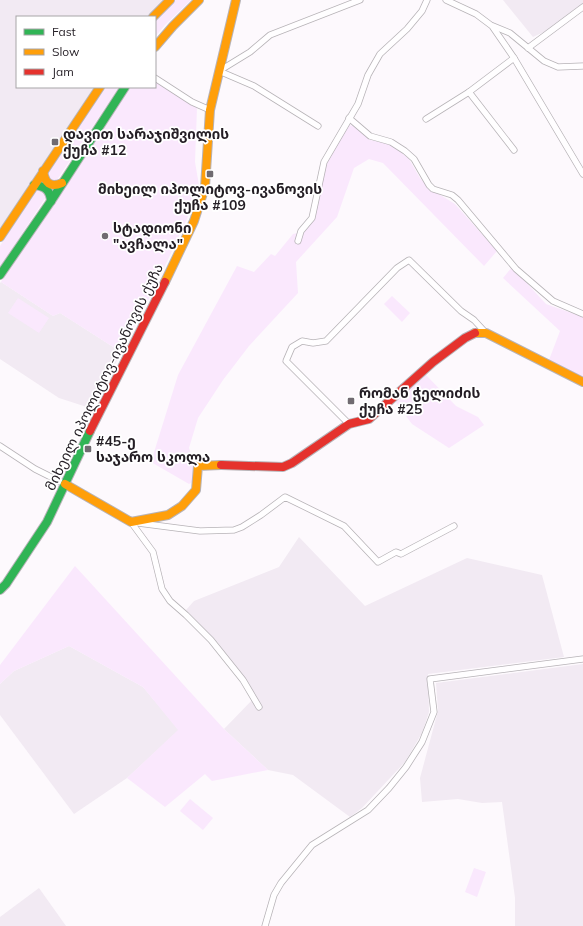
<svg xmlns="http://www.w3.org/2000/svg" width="583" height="926" viewBox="0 0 583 926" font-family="Mulish,'Noto Sans Georgian',sans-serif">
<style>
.built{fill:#f2eaf3}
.green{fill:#fae8fd}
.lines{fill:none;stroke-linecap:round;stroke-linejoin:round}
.street-casing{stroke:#b7b3b7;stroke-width:7}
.fast-casing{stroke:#b7b3b7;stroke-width:10}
.slow-casing{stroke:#b7b3b7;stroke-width:10}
.jam-casing{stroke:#b7b3b7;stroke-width:10}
.street{stroke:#fffeff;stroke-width:5.5}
.fast{stroke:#30b455;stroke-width:8}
.slow{stroke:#ff9f0a;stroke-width:8}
.jam{stroke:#e5322d;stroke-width:8}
.poi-dot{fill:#706b71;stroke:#fff;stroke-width:1.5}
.labels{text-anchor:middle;stroke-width:3.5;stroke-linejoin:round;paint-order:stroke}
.poi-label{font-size:14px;font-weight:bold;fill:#241e25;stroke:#fff;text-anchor:start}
.street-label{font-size:14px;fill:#241e25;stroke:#fff}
</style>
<rect width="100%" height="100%" fill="#fdf9fd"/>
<g class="built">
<polygon points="0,0 165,0 149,17 17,17 17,87 94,87 0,228"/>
<polygon points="503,0 583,0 583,4 548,30 533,37"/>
<polygon points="1,282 53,316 60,313 121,352 93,409 59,398 0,359 0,283"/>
<polygon points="299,537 365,606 467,558 542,575 564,657 428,674 429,712 422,733 405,762 362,808 350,817 293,775 268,770 224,729 256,696 218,643 186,610 194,601 279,567"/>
<polygon points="69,646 143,687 179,730 127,778 74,814 0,715 0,684 14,671"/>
<polygon points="583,664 583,926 515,926 515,898 502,802 482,803 458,799 422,802 420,778 438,711 436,683"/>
<polygon points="39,888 66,926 0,926 0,917"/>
</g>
<g class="green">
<polygon points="173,0 191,0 165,25 155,37 155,20"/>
<polygon points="155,81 197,108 195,162 200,191 157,283 121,352 60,313 53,316 1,282 129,87 155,87"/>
<polygon points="104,87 119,87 55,183 53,185 45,176"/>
<polygon points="347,125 354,126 370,140 391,144 409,159 420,178 429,188 455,204 497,251 484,266 383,163 369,159 354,168 337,217 296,262 298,293 249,346 223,380 198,418 189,448 196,468 194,481 189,484 151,462 178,375 237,266 254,272 271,254 275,256 293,234 303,232 315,218 324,169"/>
<polygon points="39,190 46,194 46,197 0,267 0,246 35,192"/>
<polygon points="512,267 546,304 583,317 583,378 549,360 560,331 503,278"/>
<polygon points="392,296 410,313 402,322 384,304"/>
<polygon points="18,298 49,318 39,333 8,313"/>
<polygon points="424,373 456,406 478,417 484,425 449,448 412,424 395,401"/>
<polygon points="75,566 224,729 268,770 212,781 205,774 165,807 127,778 178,730 143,687 69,646 14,671 0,684 0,665"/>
<polygon points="190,799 213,818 203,830 180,811"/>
<polygon points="474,868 486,872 477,897 465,892"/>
</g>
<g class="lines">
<defs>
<g id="street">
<polyline points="446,0 476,14 492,26 514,58 583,174"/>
<polyline points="493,26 510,33 544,61 558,67 583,66"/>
<polyline points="528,48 583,7"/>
<polyline points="219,71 250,52 270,35 360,0"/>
<polyline points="219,71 254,86 318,126"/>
<polyline points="155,78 192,102 210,110"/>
<polyline points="469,92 514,150"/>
<polyline points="349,118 370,136 391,142 405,151 414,159 429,185 433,189 452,195 458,200 516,269 553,301 583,314"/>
<polyline points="426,119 469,92 514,58"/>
<polyline points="298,241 301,231 312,218 324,162 358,104 368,75 380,54 407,29 422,11 427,0"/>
<polyline points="349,424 286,361 292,347 302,341 313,343 326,341 397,268 409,260 461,311 474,320 486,333"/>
<polyline points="0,446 35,469 65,484"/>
<polyline points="131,522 153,552 162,589 170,601 186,615 211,640 243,680 259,707"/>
<polyline points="138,523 200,531 234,530 242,527 261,515 285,497 344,526 378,562 396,552 401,554 454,526"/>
<polyline points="265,926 274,895 281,883 312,845 368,810 389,788 406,767 422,742 434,712 430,679 583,659"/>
</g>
<g id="fast">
<path d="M34,185C45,186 50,190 51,201"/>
<polyline points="0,275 51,201 125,87"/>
<polyline points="0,590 6,584 47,522 90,431"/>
</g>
<g id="slow">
<polyline points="153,17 170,0"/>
<polyline points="155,47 173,26 199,0"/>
<path d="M43,171C45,183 50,188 62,183"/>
<polyline points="0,237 100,87"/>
<polyline points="165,282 194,221 205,187 210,110 236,0"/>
<polyline points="475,333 486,333 583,382"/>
<polyline points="65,484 131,522 168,515 182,506 196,490 198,466 221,465"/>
</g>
<g id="jam">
<polyline points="90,431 165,282"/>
<polyline points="221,465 283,467 292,463 349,424 369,419 433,362 465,338 475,333"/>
</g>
</defs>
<use href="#street" class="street-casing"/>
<use href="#fast" class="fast-casing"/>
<use href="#slow" class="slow-casing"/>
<use href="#jam" class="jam-casing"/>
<use href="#street" class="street"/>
<use href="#fast" class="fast"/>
<use href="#slow" class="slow"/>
<use href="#jam" class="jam"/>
</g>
<g class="poi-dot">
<rect x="51" y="138" width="8" height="8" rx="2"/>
<rect x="206" y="170" width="8" height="8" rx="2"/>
<circle cx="105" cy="236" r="4"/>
<rect x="347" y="397" width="8" height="8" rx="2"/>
<rect x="84" y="445" width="8" height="8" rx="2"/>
</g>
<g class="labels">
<g class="poi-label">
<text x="63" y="139">დავით სარაჯიშვილის<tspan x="63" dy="16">ქუჩა #12</tspan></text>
<text x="210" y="194" text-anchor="middle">მიხეილ იპოლიტოვ-ივანოვის<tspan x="210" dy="16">ქუჩა #109</tspan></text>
<text x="113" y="233">სტადიონი<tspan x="113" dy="16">"ავჩალა"</tspan></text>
<text x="359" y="398">რომან ჭელიძის<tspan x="359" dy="16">ქუჩა #25</tspan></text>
<text x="96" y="446">#45-ე<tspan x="96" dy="16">საჯარო სკოლა</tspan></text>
</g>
<g class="street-label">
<text transform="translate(104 377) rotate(-64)" y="5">მიხეილ იპოლიტოვ-ივანოვის ქუჩა</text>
</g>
</g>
<rect x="16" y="16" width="140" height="72" fill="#ffffff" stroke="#a7a5a8"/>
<rect x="24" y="29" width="20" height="6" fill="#30b455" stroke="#a7a5a8"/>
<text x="52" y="36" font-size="12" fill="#241e25">Fast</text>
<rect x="24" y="49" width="20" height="6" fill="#ff9f0a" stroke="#a7a5a8"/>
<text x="52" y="56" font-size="12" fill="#241e25">Slow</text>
<rect x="24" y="69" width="20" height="6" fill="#e5322d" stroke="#a7a5a8"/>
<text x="52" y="76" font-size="12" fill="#241e25">Jam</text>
</svg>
